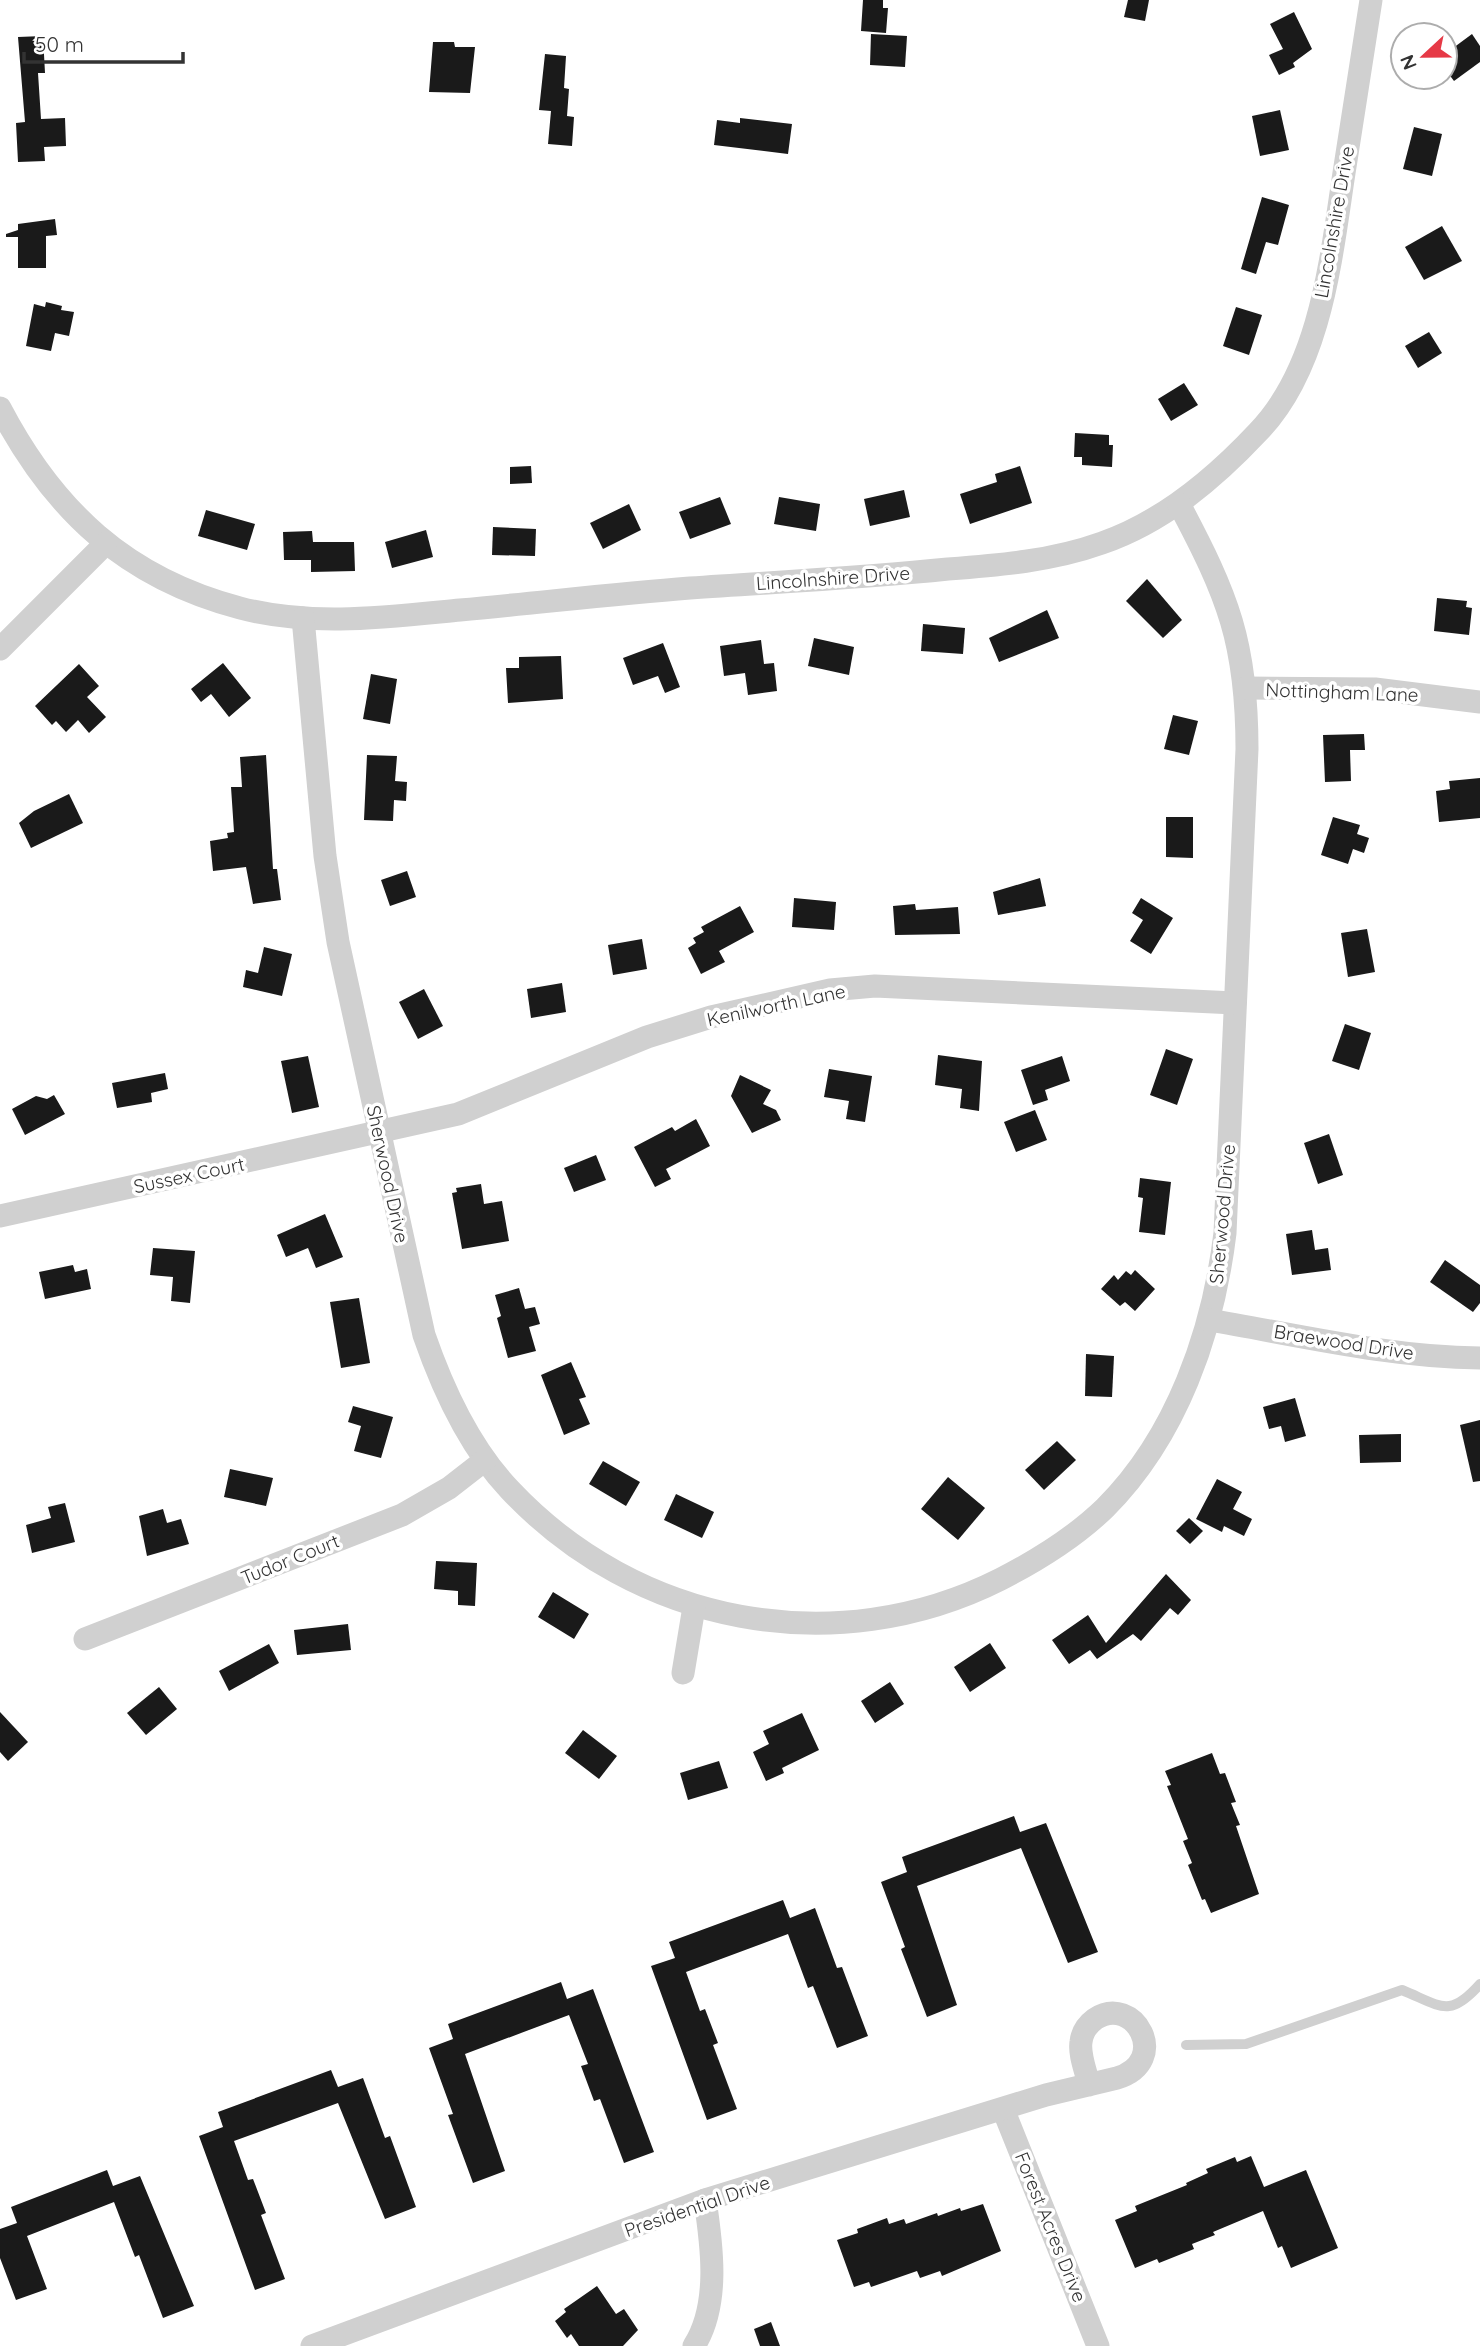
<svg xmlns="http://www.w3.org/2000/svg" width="1480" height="2346" viewBox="0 0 1480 2346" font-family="Quicksand,sans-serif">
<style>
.building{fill:#1a1a1a}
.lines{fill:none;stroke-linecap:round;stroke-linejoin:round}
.service{stroke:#d0d0d0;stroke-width:10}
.minor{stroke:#d0d0d0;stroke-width:23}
.labels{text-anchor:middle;stroke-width:7;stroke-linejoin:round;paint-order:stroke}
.street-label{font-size:19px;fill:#333;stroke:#fff}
</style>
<rect width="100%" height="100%" fill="#fff"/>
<g class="building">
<polygon points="863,0 883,0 883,8 888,8 886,33 861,31"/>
<polygon points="1128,0 1149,0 1145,21 1124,17"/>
<polygon points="1294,12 1312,49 1293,63 1295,67 1279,75 1269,55 1283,49 1270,24"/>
<polygon points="871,34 907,36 905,67 870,65"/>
<polygon points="1472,34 1480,46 1480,62 1454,81 1445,69 1445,54"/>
<polygon points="43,36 45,73 38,73 41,119 65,118 66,146 44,147 45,161 18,162 16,123 25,122 18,37"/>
<polygon points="433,42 454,42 455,47 475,47 470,93 429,92"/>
<polygon points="545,54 566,56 564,88 569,89 567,116 574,117 572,146 548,144 551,111 539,110"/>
<polygon points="1280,110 1289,150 1260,156 1252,116"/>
<polygon points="740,118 792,124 788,154 714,145 717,120 740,123"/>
<polygon points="1414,127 1442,134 1432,176 1403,169"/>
<polygon points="1262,197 1289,205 1278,245 1266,242 1256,274 1241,269"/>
<polygon points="55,219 57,235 46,236 46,268 18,268 18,237 6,237 6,234 18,230 18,224"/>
<polygon points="1442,226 1462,261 1424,280 1405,247"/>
<polygon points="46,302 62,306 61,310 74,312 69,336 55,333 51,351 26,346 34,304 45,307"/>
<polygon points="1236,307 1262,315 1249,355 1223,346"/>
<polygon points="1429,332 1442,353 1418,368 1405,346"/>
<polygon points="1184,383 1198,405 1171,421 1158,399"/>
<polygon points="1075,433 1109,435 1109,445 1113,445 1112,467 1082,465 1082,457 1074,457"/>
<polygon points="531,466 532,483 510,484 510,467"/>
<polygon points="1020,466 1032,503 970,524 960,494 997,482 995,474"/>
<polygon points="904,490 910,517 870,526 864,499"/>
<polygon points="720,497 731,524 690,539 679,512"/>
<polygon points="779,497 820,504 816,531 774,524"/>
<polygon points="629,504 641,530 603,549 590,523"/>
<polygon points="206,510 255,524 247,550 198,536"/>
<polygon points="493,527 536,529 535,556 492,555"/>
<polygon points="426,530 433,557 392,568 385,542"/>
<polygon points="312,531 313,542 354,542 355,571 311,572 311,560 284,560 283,532"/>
<polygon points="1147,579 1182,620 1163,638 1126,601"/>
<polygon points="1437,598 1467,601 1466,607 1472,608 1469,635 1434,631"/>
<polygon points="1047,610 1059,638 999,662 989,638"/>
<polygon points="923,624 965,628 963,654 921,651"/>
<polygon points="814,638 854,647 849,675 808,666"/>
<polygon points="761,640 764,664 774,663 777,691 748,695 745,673 724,676 720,646"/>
<polygon points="663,643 680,687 665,693 658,676 633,685 623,658"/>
<polygon points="561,656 563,699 508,703 506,668 519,668 519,657"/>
<polygon points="223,663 251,698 229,717 211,694 201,702 191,689"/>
<polygon points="79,664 99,686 87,697 106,717 89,733 78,720 66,732 56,721 52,725 35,706"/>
<polygon points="371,674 397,679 390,724 363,719"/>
<polygon points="1173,715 1198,721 1189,755 1164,749"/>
<polygon points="1364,734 1365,750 1350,750 1351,781 1325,782 1323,735"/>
<polygon points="266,755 273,869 277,869 281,900 253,904 246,867 213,871 210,841 228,838 227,833 234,832 231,787 242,787 240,757"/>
<polygon points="367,755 397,756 395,781 407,782 406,801 394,800 393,821 364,820"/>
<polygon points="1480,778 1480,818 1439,822 1436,791 1450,789 1449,781"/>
<polygon points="69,794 83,823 31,848 19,823 34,811"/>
<polygon points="1166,817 1193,817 1193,858 1166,857"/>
<polygon points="1333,817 1360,825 1357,834 1369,838 1364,853 1353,849 1348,864 1321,855"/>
<polygon points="407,871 416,897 390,906 381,880"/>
<polygon points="1040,878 1046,906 998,915 993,892"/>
<polygon points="794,898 836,902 834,930 792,927"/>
<polygon points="1141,898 1173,918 1151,954 1130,941 1143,920 1132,913"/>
<polygon points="915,904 916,910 958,907 960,934 895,935 893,906"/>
<polygon points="740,906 754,932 719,951 725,962 701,974 688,948 696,943 693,938 704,932 701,927"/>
<polygon points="1367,929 1375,972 1348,977 1341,933"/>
<polygon points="642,939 647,969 613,975 608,945"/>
<polygon points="264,947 292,954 282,996 243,987 246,970 258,973"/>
<polygon points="562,983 566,1012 531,1018 527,989"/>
<polygon points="424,989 443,1026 418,1039 399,1002"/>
<polygon points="1345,1024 1371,1033 1359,1070 1332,1061"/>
<polygon points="1166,1049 1193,1059 1177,1105 1150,1095"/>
<polygon points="938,1055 982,1061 979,1111 960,1108 962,1089 935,1085"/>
<polygon points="308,1056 319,1107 292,1113 281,1061"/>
<polygon points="1062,1056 1070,1081 1045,1090 1048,1100 1033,1105 1021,1070"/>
<polygon points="829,1069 872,1076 865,1122 846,1119 849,1101 824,1097"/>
<polygon points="165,1073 168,1089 151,1093 152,1102 117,1108 112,1083"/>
<polygon points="740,1075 771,1090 763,1104 776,1110 781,1120 752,1133 731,1096"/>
<polygon points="54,1095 65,1114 25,1135 12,1109 36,1096 47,1099"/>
<polygon points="1035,1110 1047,1140 1016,1152 1004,1122"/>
<polygon points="696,1119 710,1146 666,1169 671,1179 655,1187 634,1147 672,1127 675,1131"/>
<polygon points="1329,1134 1343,1175 1318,1184 1304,1143"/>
<polygon points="596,1155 606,1180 574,1192 564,1168"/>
<polygon points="1140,1178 1171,1182 1165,1235 1139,1232 1143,1198 1138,1197"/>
<polygon points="481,1184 484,1204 502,1201 509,1241 462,1249 452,1193 457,1192 456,1188"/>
<polygon points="325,1214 343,1257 316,1268 308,1248 286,1257 277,1235"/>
<polygon points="1312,1230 1315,1250 1328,1248 1331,1270 1292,1275 1286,1234"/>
<polygon points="153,1248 195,1251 190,1303 171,1301 173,1277 150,1275"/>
<polygon points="1445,1260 1480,1285 1480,1303 1473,1312 1430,1282"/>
<polygon points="73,1265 75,1272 87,1269 91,1289 45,1299 39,1272"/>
<polygon points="1135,1270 1155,1289 1135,1311 1125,1302 1120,1306 1101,1289 1114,1275 1118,1280 1126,1271 1131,1275"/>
<polygon points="519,1288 525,1309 535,1307 540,1324 529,1327 536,1351 508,1358 497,1318 501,1316 495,1295"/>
<polygon points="359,1298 370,1363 341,1368 330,1302"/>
<polygon points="1086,1354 1114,1356 1112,1397 1085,1396"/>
<polygon points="571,1362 586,1397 579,1399 590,1424 564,1435 541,1375"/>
<polygon points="1295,1398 1306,1436 1285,1442 1281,1426 1269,1429 1263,1407"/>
<polygon points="353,1406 393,1417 381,1458 354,1451 361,1426 348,1422"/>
<polygon points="1480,1420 1480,1481 1473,1482 1460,1425"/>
<polygon points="1401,1434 1401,1462 1360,1463 1359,1435"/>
<polygon points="1057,1441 1076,1460 1044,1490 1025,1470"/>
<polygon points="603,1461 640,1482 626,1506 589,1484"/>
<polygon points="230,1469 273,1478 266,1506 224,1497"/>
<polygon points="948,1477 985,1508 958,1540 921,1509"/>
<polygon points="1217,1479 1242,1492 1233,1509 1252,1519 1244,1536 1224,1526 1222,1532 1196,1519"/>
<polygon points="676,1494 714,1512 702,1538 664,1520"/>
<polygon points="65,1503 75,1542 32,1553 26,1525 51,1518 48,1507"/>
<polygon points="163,1509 167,1523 181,1519 189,1544 147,1556 139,1516"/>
<polygon points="1189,1518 1203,1531 1190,1544 1176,1531"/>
<polygon points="436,1561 477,1563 475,1606 458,1605 458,1591 434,1589"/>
<polygon points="1166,1574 1191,1600 1178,1615 1170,1608 1141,1641 1133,1634 1097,1659 1090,1650 1069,1664 1052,1640 1088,1615 1106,1643"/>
<polygon points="553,1592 589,1614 574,1639 538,1617"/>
<polygon points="348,1624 351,1650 297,1655 294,1630"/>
<polygon points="990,1643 1006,1668 970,1692 954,1667"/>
<polygon points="269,1644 279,1663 229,1691 219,1671"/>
<polygon points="890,1682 904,1704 875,1723 861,1701"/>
<polygon points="159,1687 177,1709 146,1735 127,1713"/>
<polygon points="0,1712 28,1742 8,1761 0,1752"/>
<polygon points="802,1713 819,1750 782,1768 784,1773 766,1781 753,1752 769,1744 763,1731"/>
<polygon points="583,1730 617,1756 599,1779 565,1753"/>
<polygon points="1212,1753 1220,1774 1225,1773 1236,1802 1231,1803 1240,1825 1236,1826 1259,1894 1211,1913 1205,1899 1202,1900 1188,1865 1192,1863 1183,1841 1188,1839 1167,1786 1171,1785 1165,1771"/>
<polygon points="719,1761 728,1788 688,1800 680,1773"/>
<polygon points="1014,1816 1020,1832 1046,1823 1098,1952 1068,1963 1021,1848 917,1886 957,2005 927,2017 901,1949 905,1947 881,1882 907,1872 902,1857"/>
<polygon points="783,1900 790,1918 815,1908 837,1968 842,1967 868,2036 837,2048 813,1986 808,1988 788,1934 686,1972 700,2011 705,2009 718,2043 713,2045 737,2109 707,2120 651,1966 675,1958 669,1942"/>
<polygon points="561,1982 567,1999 593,1989 654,2152 624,2163 600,2099 594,2101 581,2066 588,2064 569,2015 465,2054 505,2171 473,2183 448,2115 453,2114 429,2048 453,2039 448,2024"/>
<polygon points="331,2070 338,2087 363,2078 385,2138 390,2136 416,2207 385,2219 338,2103 234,2141 248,2180 253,2179 266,2213 261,2215 285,2279 255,2290 199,2136 223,2127 218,2112"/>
<polygon points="1251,2156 1264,2187 1306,2170 1338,2248 1291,2268 1282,2246 1278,2248 1263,2211 1213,2232 1215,2235 1192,2244 1194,2249 1159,2263 1157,2259 1135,2268 1115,2220 1137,2211 1135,2206 1187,2185 1186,2183 1208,2173 1206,2169 1235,2157 1237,2162"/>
<polygon points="107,2170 113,2186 140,2176 194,2306 163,2318 139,2255 135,2257 114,2202 27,2236 47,2289 16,2300 0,2258 0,2229 17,2223 11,2207"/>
<polygon points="983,2204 1001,2251 942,2276 940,2271 920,2278 917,2271 871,2287 869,2282 854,2287 837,2240 858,2233 857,2229 887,2218 889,2224 904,2219 906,2224 937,2213 938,2216 960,2208 961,2211"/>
<polygon points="597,2286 616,2314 624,2309 638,2330 623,2346 579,2346 571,2334 567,2338 555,2321 566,2312 564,2309"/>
<polygon points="771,2322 780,2346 760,2346 754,2329"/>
</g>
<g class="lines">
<path class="service" d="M1186,2045L1246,2044L1402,1990C1441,2006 1449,2019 1480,1984"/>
<g class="minor">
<path d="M0,408C54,511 126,578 240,608C311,627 388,617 460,610C537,603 613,594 690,588C776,582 862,578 948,569C1000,565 1052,561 1102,543C1163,522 1214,479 1258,432C1321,367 1331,258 1344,173C1353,116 1362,58 1371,0"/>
<path d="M303,618L325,856L338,942L424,1335C443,1390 469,1447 510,1490C636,1624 835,1663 1001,1579C1038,1560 1075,1537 1105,1508C1177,1436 1213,1332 1225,1233L1247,749C1247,643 1228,596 1179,504"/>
<polyline points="0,649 106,543"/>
<polyline points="1246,688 1375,689 1480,702"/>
<polyline points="0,1216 458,1114 647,1037 711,1017 830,990 875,986 1235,1003"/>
<path d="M1209,1320C1298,1335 1389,1357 1480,1358"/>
<polyline points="85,1639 402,1515 449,1488 485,1460"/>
<polyline points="683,1673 694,1607"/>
<polyline points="1003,2109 1098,2346"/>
<path d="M312,2346L705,2200L1046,2095L1117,2078C1172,2061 1134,1993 1095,2019C1087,2025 1082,2032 1081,2042C1079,2055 1086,2071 1089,2085"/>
<path d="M694,2346C720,2305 712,2246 705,2200"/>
</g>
</g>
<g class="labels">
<g class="street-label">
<text transform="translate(1334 222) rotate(-80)" y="7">Lincolnshire Drive</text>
<text transform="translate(833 578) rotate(-4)" y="7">Lincolnshire Drive</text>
<text transform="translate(1342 692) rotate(2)" y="7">Nottingham Lane</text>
<text transform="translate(776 1005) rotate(-12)" y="7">Kenilworth Lane</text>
<text transform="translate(388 1174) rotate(78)" y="7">Sherwood Drive</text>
<text transform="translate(189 1175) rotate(-12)" y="7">Sussex Court</text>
<text transform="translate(1222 1214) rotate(-85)" y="7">Sherwood Drive</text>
<text transform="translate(1344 1342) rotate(9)" y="7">Braewood Drive</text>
<text transform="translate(290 1559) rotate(-22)" y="7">Tudor Court</text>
<text transform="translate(697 2206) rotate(-19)" y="7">Presidential Drive</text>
<text transform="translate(1051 2227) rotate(68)" y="7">Forest Acres Drive</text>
</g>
</g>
<g transform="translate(1424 56) rotate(248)"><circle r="33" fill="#ffffff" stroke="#adadad" stroke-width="2"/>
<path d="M0-5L12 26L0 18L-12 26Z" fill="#e63946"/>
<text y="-10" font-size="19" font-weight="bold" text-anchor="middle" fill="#333333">N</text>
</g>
<path d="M24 52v10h159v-10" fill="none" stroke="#333333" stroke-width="3.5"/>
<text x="35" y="52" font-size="21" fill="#333333" stroke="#ffffff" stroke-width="5" paint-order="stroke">50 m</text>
</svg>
